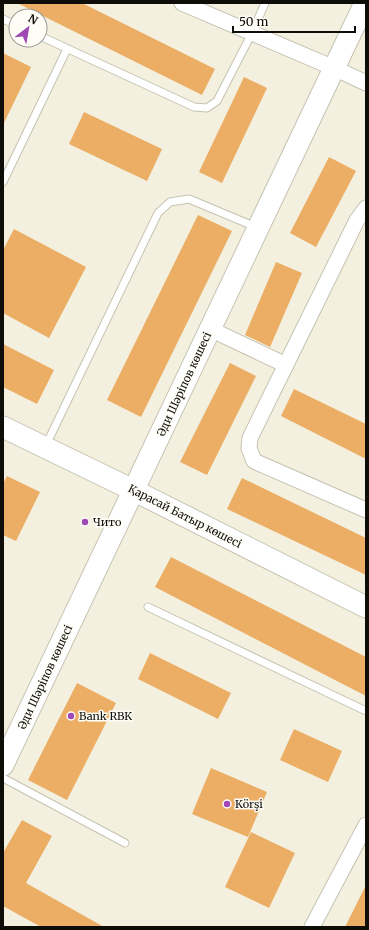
<svg xmlns="http://www.w3.org/2000/svg" width="369" height="930" viewBox="0 0 369 930" font-family="Merriweather,serif">
<style>
.building{fill:#ebae64}
.lines{fill:none;stroke-linecap:round;stroke-linejoin:round}
.lane-casing{stroke:#c6c3b3;stroke-width:9}
.street-casing{stroke:#c6c3b3;stroke-width:17}
.secondary-casing{stroke:#c6c3b3;stroke-width:23}
.lane{stroke:#fff;stroke-width:7}
.street{stroke:#fff;stroke-width:15}
.secondary{stroke:#fff;stroke-width:21}
.poi-dot{fill:#a049b6;stroke:#fefdf6;stroke-width:1.5}
.labels{text-anchor:middle;stroke-width:3;stroke-linejoin:round;paint-order:stroke}
.street-label{font-size:11px;fill:#0e0d08;stroke:#fefdf6}
.poi-label{font-size:11px;fill:#0e0d08;stroke:#fefdf6;text-anchor:start}
</style>
<rect width="100%" height="100%" fill="#f3f0df"/>
<g class="building">
<polygon points="17,3 82,3 215,69 202,95"/>
<polygon points="3,53 31,67 3,125"/>
<polygon points="244,77 267,88 222,183 199,172"/>
<polygon points="84,112 162,149 147,181 69,144"/>
<polygon points="329,157 356,171 316,247 290,233"/>
<polygon points="198,215 232,231 141,417 107,400"/>
<polygon points="14,229 86,267 49,338 3,313 3,250"/>
<polygon points="276,262 302,273 270,347 245,335"/>
<polygon points="3,344 54,370 37,404 3,387"/>
<polygon points="230,363 256,376 207,475 180,462"/>
<polygon points="294,389 366,424 366,459 281,416"/>
<polygon points="7,476 40,492 16,541 3,535 3,484"/>
<polygon points="242,478 366,538 366,575 227,509"/>
<polygon points="171,557 366,657 366,696 155,587"/>
<polygon points="150,653 231,693 218,719 138,679"/>
<polygon points="77,683 116,703 67,800 28,780"/>
<polygon points="294,729 342,751 328,782 280,760"/>
<polygon points="211,768 267,792 248,837 192,814"/>
<polygon points="22,820 52,836 26,883 104,927 41,927 3,906 3,853"/>
<polygon points="251,832 295,853 269,908 225,887"/>
<polygon points="366,885 366,927 345,927"/>
</g>
<g class="lines">
<defs>
<g id="lane">
<polyline points="3,19 16,25"/>
<polyline points="40,36 194,107 207,108 217,101 252,33 265,3"/>
<polyline points="3,182 67,49"/>
<polyline points="46,445 158,213 170,202 189,199 256,227"/>
<polyline points="148,607 366,711"/>
<polyline points="3,778 125,843"/>
</g>
<g id="street">
<polyline points="182,3 334,68 366,83"/>
<polyline points="366,208 357,220 250,438 249,448 254,461 366,510"/>
<polyline points="210,329 286,365"/>
<polyline points="312,927 366,825"/>
</g>
<g id="secondary">
<polyline points="3,427 133,490 366,607"/>
<polyline points="3,765 365,3"/>
</g>
</defs>
<use href="#lane" class="lane-casing"/>
<use href="#street" class="street-casing"/>
<use href="#secondary" class="secondary-casing"/>
<use href="#lane" class="lane"/>
<use href="#street" class="street"/>
<use href="#secondary" class="secondary"/>
</g>
<g class="poi-dot">
<circle cx="85" cy="522" r="4"/>
<circle cx="71" cy="716" r="4"/>
<circle cx="227" cy="804" r="4"/>
</g>
<g class="labels">
<g class="street-label">
<text transform="translate(184 384) rotate(-65)" y="4">Әди Шәріпов көшесі</text>
<text transform="translate(185 516) rotate(27)" y="4">Қарасай Батыр көшесі</text>
<text transform="translate(45 677) rotate(-65)" y="4">Әди Шәріпов көшесі</text>
</g>
<g class="poi-label">
<text x="93" y="526">Чито</text>
<text x="79" y="720">Bank RBK</text>
<text x="235" y="808">Körşi</text>
</g>
</g>
<rect width="369" height="930" fill="none" stroke="#0e0d08" stroke-width="8"/>
<g transform="translate(28 28) rotate(31)"><circle r="19" fill="#fefdf6" stroke="#9e9d97"/>
<path d="M0-3L7 15L0 10L-7 15Z" fill="#a049b6"/>
<text y="-6" font-size="11" font-weight="bold" text-anchor="middle" fill="#0e0d08">N</text>
</g>
<path d="M233 26v6h122v-6" fill="none" stroke="#0e0d08" stroke-width="2"/>
<text x="239" y="26" font-size="12" fill="#0e0d08" stroke="#fefdf6" stroke-width="3" paint-order="stroke">50 m</text>
</svg>
